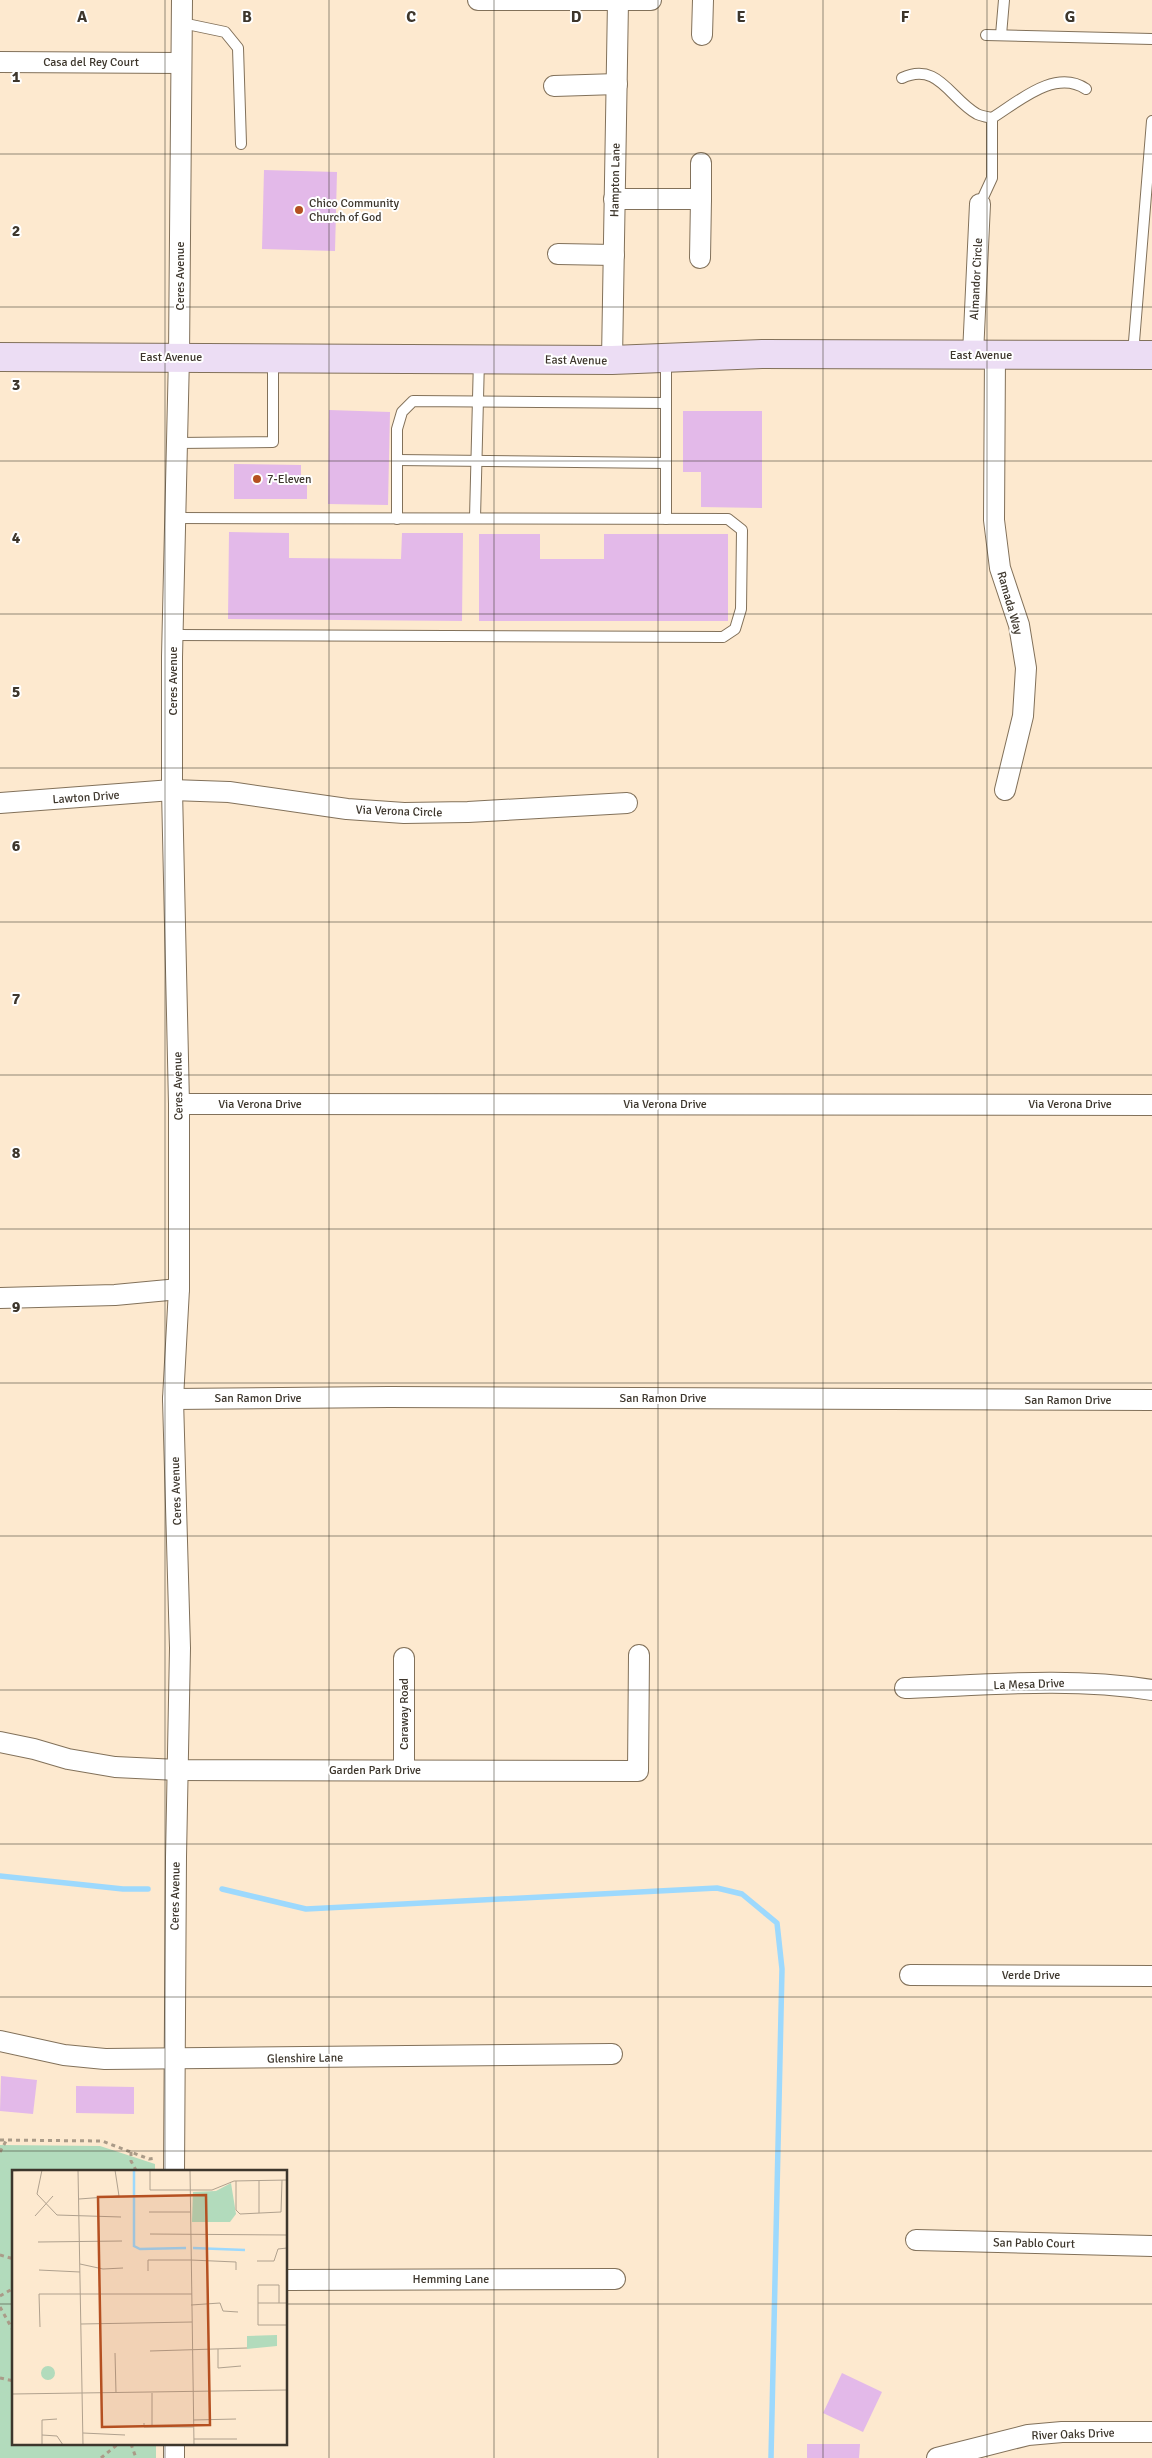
<svg xmlns="http://www.w3.org/2000/svg" width="1152" height="2458" viewBox="0 0 1152 2458" font-family="Signika,sans-serif">
<style>
.green{fill:#b2dbbc}
.lines{fill:none;stroke-linecap:round;stroke-linejoin:round}
.stream{stroke:#9dd9fd;stroke-width:5.5}
.building{fill:#e3b9e9}
.lane-casing{stroke:#82715a;stroke-width:12}
.street-casing{stroke:#82715a;stroke-width:22}
.secondary-casing{stroke:#82715a;stroke-width:30}
.path{stroke:#aa9b88;stroke-width:3;stroke-dasharray:4 4;stroke-linecap:butt}
.lane{stroke:#fff;stroke-width:10}
.street{stroke:#fff;stroke-width:20}
.secondary{stroke:#ecddf4;stroke-width:28}
.grid{fill:none;stroke:#3d362c;stroke-width:1;stroke-opacity:0.55}
.poi-dot{fill:#b55021;stroke:#fff;stroke-width:2}
.labels{text-anchor:middle;stroke-width:4;stroke-linejoin:round;paint-order:stroke}
.street-label{font-size:12px;fill:#3d362c;stroke:#fff}
.poi-label{font-size:12px;fill:#3d362c;stroke:#fff;text-anchor:start}
.inset-river{fill:none;stroke:#9dd9fd;stroke-width:2.5}
.inset-road{fill:none;stroke:#b0a18e;stroke-width:1}
.view{fill:#b55021;fill-opacity:0.15;stroke:#b55021;stroke-width:2.5}
.inset-edge{fill:none;stroke:#3d362c;stroke-width:2.5}
.grid-label{font-size:16px;text-anchor:middle;font-weight:bold;fill:#3d362c;stroke:#fff;stroke-width:4;stroke-linejoin:round;paint-order:stroke}
</style>
<rect width="100%" height="100%" fill="#fde9cf"/>
<polygon class="green" points="0,2145 100,2146 155,2164 155,2172 14,2172 14,2444 156,2444 156,2458 0,2458"/>
<g class="lines">
<g class="stream">
<polyline points="0,1876 123,1889 148,1889"/>
<polyline points="222,1889 306,1909 717,1888 742,1894 777,1923 782,1969 771,2458"/>
</g>
</g>
<g class="building">
<polygon points="264,170 337,172 335,251 262,249"/>
<polygon points="329,410 390,412 388,505 328,504"/>
<polygon points="683,411 762,411 762,508 701,507 701,472 683,472"/>
<polygon points="234,464 301,465 301,478 307,478 307,499 234,499"/>
<polygon points="229,532 289,533 289,558 401,559 402,533 463,533 462,621 228,619"/>
<polygon points="479,534 540,534 540,559 604,559 604,534 728,534 728,621 479,621"/>
<polygon points="1,2076 37,2080 33,2114 0,2111"/>
<polygon points="76,2086 134,2087 134,2114 76,2113"/>
<polygon points="842,2373 882,2392 863,2432 823,2413"/>
<polygon points="807,2444 860,2444 859,2458 807,2458"/>
</g>
<g class="lines">
<defs>
<g id="lane">
<polyline points="182,23 225,32 238,48 241,144"/>
<polyline points="986,35 1152,39"/>
<polyline points="1001,35 1004,0"/>
<path d="M902,78C938,61 950,99 977,114C981,116 987,117 992,118"/>
<path d="M980,204L992,178V118C1018,102 1055,68 1086,89"/>
<polyline points="1133,354 1152,121"/>
<polyline points="666,360 666,519"/>
<polyline points="177,443 273,442 273,359"/>
<polyline points="397,460 666,463"/>
<polyline points="475,518 479,359"/>
<polyline points="397,519 397,429 402,412 413,401 666,403"/>
<polyline points="173,635 723,637 735,629 741,609 742,530 728,519 175,518"/>
</g>
<g id="street">
<polyline points="478,0 651,0"/>
<polyline points="702,35 703,0"/>
<polyline points="0,62 181,63"/>
<polyline points="554,86 617,84"/>
<polyline points="614,199 701,199 700,258"/>
<polyline points="701,199 701,163"/>
<polyline points="558,254 614,255"/>
<polyline points="973,354 980,204"/>
<polyline points="995,355 994,520 1000,568 1019,625 1026,668 1023,716 1005,790"/>
<polyline points="612,360 618,1"/>
<polyline points="0,803 172,790 229,792 347,809 404,813 468,812 627,803"/>
<polyline points="179,1104 1152,1105"/>
<polyline points="0,1298 115,1295 179,1289"/>
<polyline points="173,1399 389,1397 1152,1400"/>
<path d="M905,1688C987,1685 1070,1677 1152,1690"/>
<polyline points="0,1742 34,1749 68,1759 115,1767 178,1770 638,1771 639,1655"/>
<polyline points="404,1770 404,1658"/>
<polyline points="910,1975 1152,1976"/>
<polyline points="0,2041 64,2055 105,2059 612,2054"/>
<polyline points="174,2172 176,1857 180,1648 173,1399 179,1289 179,1104 172,790 172,657 179,356 182,0"/>
<polyline points="916,2240 1152,2246"/>
<polyline points="286,2280 615,2279"/>
<polyline points="174,2444 174,2458"/>
<polyline points="937,2458 1028,2435 1062,2432 1152,2432"/>
</g>
<polyline id="secondary" points="0,357 612,360 762,354 1152,355"/>
</defs>
<use href="#lane" class="lane-casing"/>
<use href="#street" class="street-casing"/>
<use href="#secondary" class="secondary-casing"/>
<g class="path">
<polyline points="0,2140 102,2141 149,2159 156,2158"/>
<polyline points="0,2152 6,2141"/>
<polyline points="131,2152 131,2161 137,2172"/>
<polyline points="0,2255 14,2259"/>
<polyline points="0,2296 14,2288"/>
<polyline points="0,2307 14,2332"/>
<polyline points="0,2378 14,2381"/>
<polyline points="131,2444 136,2458"/>
<polyline points="101,2458 118,2444"/>
</g>
<use href="#lane" class="lane"/>
<use href="#street" class="street"/>
<use href="#secondary" class="secondary"/>
</g>
<path class="grid" d="M165,0V2172M329,0V2458M494,0V2458M658,0V2458M823,0V2458M987,0V2458M0,154H1152M0,307H1152M0,461H1152M0,614H1152M0,768H1152M0,922H1152M0,1075H1152M0,1229H1152M0,1383H1152M0,1536H1152M0,1690H1152M0,1844H1152M0,1997H1152M0,2151H1152M0,2304H14M286,2304H1152M165,2444V2458"/>
<g class="poi-dot">
<circle cx="299" cy="210" r="5"/>
<circle cx="257" cy="479" r="5"/>
</g>
<g class="labels">
<g class="street-label">
<text x="91" y="66">Casa del Rey Court</text>
<text transform="translate(615 180) rotate(-89)" y="4">Hampton Lane</text>
<text transform="translate(180 276) rotate(-90)" y="4">Ceres Avenue</text>
<text transform="translate(976 279) rotate(-87)" y="4">Almandor Circle</text>
<text x="981" y="359">East Avenue</text>
<text x="171" y="361">East Avenue</text>
<text transform="translate(576 360) rotate(1)" y="4">East Avenue</text>
<text transform="translate(1010 603) rotate(74)" y="4">Ramada Way</text>
<text transform="translate(173 681) rotate(-90)" y="4">Ceres Avenue</text>
<text transform="translate(86 797) rotate(-4)" y="4">Lawton Drive</text>
<text transform="translate(399 811) rotate(2)" y="4">Via Verona Circle</text>
<text transform="translate(178 1086) rotate(-91)" y="4">Ceres Avenue</text>
<text x="260" y="1108">Via Verona Drive</text>
<text x="665" y="1108">Via Verona Drive</text>
<text x="1070" y="1108">Via Verona Drive</text>
<text x="258" y="1402">San Ramon Drive</text>
<text x="663" y="1402">San Ramon Drive</text>
<text x="1068" y="1404">San Ramon Drive</text>
<text transform="translate(176 1491) rotate(-92)" y="4">Ceres Avenue</text>
<text transform="translate(1029 1684) rotate(-2)" y="4">La Mesa Drive</text>
<text transform="translate(404 1714) rotate(-90)" y="4">Caraway Road</text>
<text x="375" y="1774">Garden Park Drive</text>
<text transform="translate(175 1896) rotate(-89)" y="4">Ceres Avenue</text>
<text x="1031" y="1979">Verde Drive</text>
<text transform="translate(305 2058) rotate(-1)" y="4">Glenshire Lane</text>
<text transform="translate(1034 2243) rotate(1)" y="4">San Pablo Court</text>
<text x="451" y="2283">Hemming Lane</text>
<text transform="translate(1073 2434) rotate(-2)" y="4">River Oaks Drive</text>
</g>
<g class="poi-label">
<text x="309" y="207">Chico Community<tspan x="309" dy="14">Church of God</tspan></text>
<text x="267" y="483">7-Eleven</text>
</g>
</g>
<g transform="translate(12 2170)">
<rect width="275" height="275" fill="#fde9cf"/>
<path d="M219,13L224,44L218,52H180L181,22L204,21ZM265,165V176L235,179V166ZM29 203a7 7 0 1 1 14 0a7 7 0 1 1-14 0Z" fill="#b2dbbc"/>
<path class="inset-river" d="M122,1V76L128,79L174,78M181,78L233,80"/>
<path class="inset-road" d="M30,0L25,24L45,45L109,47M66,0L71,275M138,0V20H200L222,11L275,10M178,0L182,275M0,1L18,0M224,11V40L228,44L269,42L270,10M247,11V43M67,29L107,26L103,0M137,42H178M23,46L41,26M138,64L275,65M26,72L110,71M245,91H262L266,79L275,78M68,94L91,99L111,98M27,100L68,102M136,101V90H179L224,92V100M246,133H275M267,133V115H246V155H275M179,135L208,133L211,141L226,142M69,154L180,152M28,157L27,124H180M206,179V198L229,196M138,181L235,178M103,183L104,223M140,223V256M0,224L275,220M181,250L224,249M132,253V257H181M71,263L113,265M30,265L45,266L51,275M182,269H225M30,275V250L45,249"/>
<path class="view" d="M194,25L198,255L90,257L86,27Z"/>
<rect width="275" height="275" class="inset-edge"/>
</g>
<g class="grid-label">
<text x="82" y="22">A</text>
<text x="247" y="22">B</text>
<text x="411" y="22">C</text>
<text x="576" y="22">D</text>
<text x="741" y="22">E</text>
<text x="905" y="22">F</text>
<text x="1070" y="22">G</text>
<text x="16" y="82">1</text>
<text x="16" y="236">2</text>
<text x="16" y="390">3</text>
<text x="16" y="543">4</text>
<text x="16" y="697">5</text>
<text x="16" y="851">6</text>
<text x="16" y="1004">7</text>
<text x="16" y="1158">8</text>
<text x="16" y="1312">9</text>
</g>
</svg>
